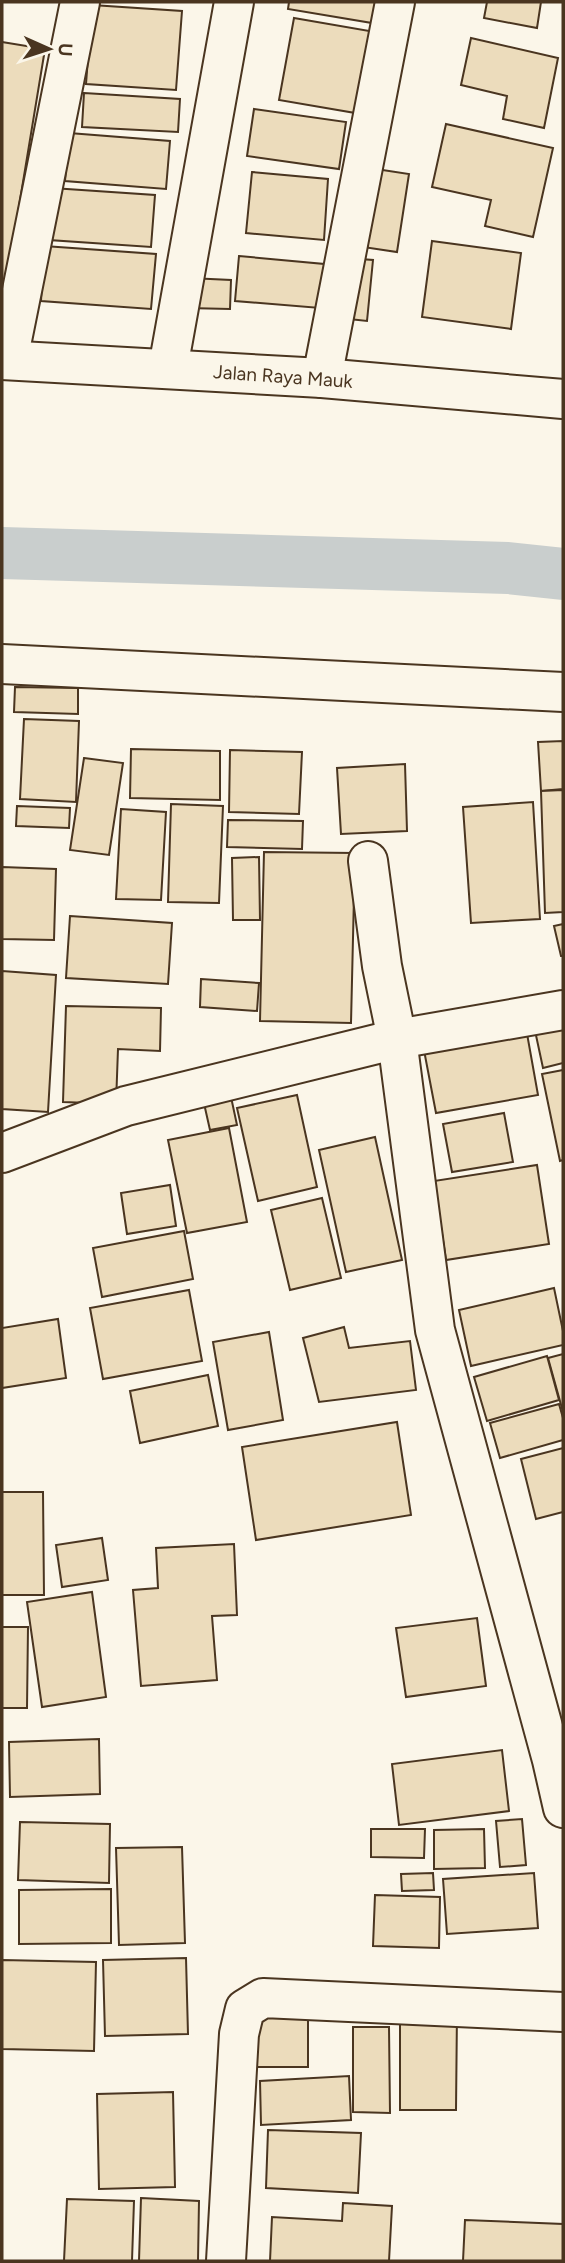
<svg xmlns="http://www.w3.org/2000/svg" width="565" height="2263" viewBox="0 0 565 2263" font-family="Figtree,sans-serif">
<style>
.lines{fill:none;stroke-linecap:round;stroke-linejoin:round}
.canal{stroke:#c9cecd;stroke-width:52}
.building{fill:#ecdcbc;stroke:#4a3520;stroke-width:2}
.street-casing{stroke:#4a3520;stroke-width:42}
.secondary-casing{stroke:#4a3520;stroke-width:42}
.primary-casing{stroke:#4a3520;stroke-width:42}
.street{stroke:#fbf6e9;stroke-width:38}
.secondary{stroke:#fbf6e9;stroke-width:38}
.primary{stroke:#fbf6e9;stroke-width:38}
.labels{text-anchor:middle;stroke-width:5;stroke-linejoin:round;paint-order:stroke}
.street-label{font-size:19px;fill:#4a3520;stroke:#fbf6e9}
</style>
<rect width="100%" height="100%" fill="#fbf6e9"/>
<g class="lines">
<polyline class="canal" points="2,553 508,568 563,574"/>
</g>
<g class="building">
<polygon points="289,2 388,2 384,25 288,9"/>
<polygon points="487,2 541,2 537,28 484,18"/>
<polygon points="92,5 182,11 176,90 86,84"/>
<polygon points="294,18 381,33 367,115 279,100"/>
<polygon points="471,38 558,58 544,128 503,119 507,96 461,85"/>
<polygon points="2,42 45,49 3,303 2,303"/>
<polygon points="84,93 180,99 178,132 82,127"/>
<polygon points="254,109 346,122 339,169 247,156"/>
<polygon points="446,124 553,148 533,237 485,226 491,200 432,187"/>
<polygon points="69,133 170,141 166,189 65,181"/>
<polygon points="376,169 409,174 397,252 363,247"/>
<polygon points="252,172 328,179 324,240 246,233"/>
<polygon points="52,188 155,195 151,247 49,240"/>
<polygon points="432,241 521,253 511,329 422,317"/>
<polygon points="44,246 156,254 151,309 41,301"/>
<polygon points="239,256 335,265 332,309 235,301"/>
<polygon points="347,258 373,260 367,321 340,318"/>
<polygon points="189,278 231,280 230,309 187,308"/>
<polygon points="15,687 78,688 78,714 14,712"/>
<polygon points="24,719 79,721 76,802 20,799"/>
<polygon points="563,741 563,789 541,791 538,742"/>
<polygon points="131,749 220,751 220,800 130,798"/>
<polygon points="230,750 302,752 299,814 229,812"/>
<polygon points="84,758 123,763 109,855 70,850"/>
<polygon points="405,764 407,831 341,834 337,768"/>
<polygon points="563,790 563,912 545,913 541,791"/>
<polygon points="533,802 540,919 471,923 463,807"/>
<polygon points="171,804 223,806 219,903 168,902"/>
<polygon points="17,806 70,808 69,828 16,826"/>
<polygon points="121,809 166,812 161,900 116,899"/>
<polygon points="228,820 303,821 302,849 227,847"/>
<polygon points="264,852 355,853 351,1023 260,1021"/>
<polygon points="259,857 260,920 233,920 232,858"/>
<polygon points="2,867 56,869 54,940 2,939"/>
<polygon points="70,916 172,923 168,984 66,978"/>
<polygon points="563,924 563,956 561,956 554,926"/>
<polygon points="2,971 56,975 48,1112 2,1109"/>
<polygon points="201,979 259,983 257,1011 200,1007"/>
<polygon points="66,1006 161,1008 160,1051 118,1049 116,1104 63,1102"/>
<polygon points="563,1019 563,1063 543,1068 534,1026"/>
<polygon points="526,1028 538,1095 436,1113 423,1045"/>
<polygon points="563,1070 563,1160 560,1161 542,1074"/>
<polygon points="228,1083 237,1125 210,1130 201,1090"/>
<polygon points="297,1095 317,1187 258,1201 237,1108"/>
<polygon points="504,1113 513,1162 452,1172 443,1124"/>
<polygon points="229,1128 247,1222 187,1233 168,1140"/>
<polygon points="375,1137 402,1260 346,1272 319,1150"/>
<polygon points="537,1165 549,1244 446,1260 434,1181"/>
<polygon points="170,1185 176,1226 127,1234 121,1193"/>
<polygon points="322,1198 341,1278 290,1290 271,1210"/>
<polygon points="184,1231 193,1279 102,1297 93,1248"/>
<polygon points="554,1288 563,1331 563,1345 471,1366 459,1310"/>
<polygon points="189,1290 202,1361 103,1379 90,1308"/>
<polygon points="58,1319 66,1378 2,1388 2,1328"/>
<polygon points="344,1327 349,1348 410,1341 416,1390 319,1402 303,1338"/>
<polygon points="269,1332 283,1420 228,1430 213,1342"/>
<polygon points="563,1354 563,1412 548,1358"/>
<polygon points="547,1356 559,1400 487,1421 474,1377"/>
<polygon points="208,1375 218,1426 140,1443 130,1391"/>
<polygon points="559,1404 563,1418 563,1440 500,1458 490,1423"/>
<polygon points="397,1422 411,1515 256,1540 242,1447"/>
<polygon points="563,1448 563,1512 536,1519 521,1459"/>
<polygon points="2,1492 43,1492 44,1595 2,1595"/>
<polygon points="102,1538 108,1580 62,1587 56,1545"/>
<polygon points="234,1544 237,1615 212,1616 217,1680 141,1686 133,1590 158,1588 156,1548"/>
<polygon points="92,1592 106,1697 42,1707 27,1602"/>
<polygon points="477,1618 486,1686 406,1697 396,1628"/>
<polygon points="2,1627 28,1627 27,1708 2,1708"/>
<polygon points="99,1739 100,1794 10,1797 9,1742"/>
<polygon points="502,1750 509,1811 399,1825 392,1764"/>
<polygon points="522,1819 526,1865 500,1867 496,1821"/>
<polygon points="20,1822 110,1824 109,1883 18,1880"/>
<polygon points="371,1829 425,1829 424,1858 371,1857"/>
<polygon points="484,1829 485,1868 434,1869 434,1830"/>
<polygon points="182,1847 185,1943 119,1945 116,1848"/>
<polygon points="433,1873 434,1890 402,1891 401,1874"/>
<polygon points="534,1873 538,1928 447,1934 443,1879"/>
<polygon points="111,1889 111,1943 19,1944 19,1890"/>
<polygon points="375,1895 440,1897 439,1948 373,1946"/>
<polygon points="186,1958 188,2034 105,2036 103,1960"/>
<polygon points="2,1960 96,1962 94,2051 2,2049"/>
<polygon points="308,2009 308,2067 253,2067 252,2010"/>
<polygon points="400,2010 457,2011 456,2110 400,2110"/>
<polygon points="353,2027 389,2027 390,2113 353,2112"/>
<polygon points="349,2076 351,2120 261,2125 260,2081"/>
<polygon points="173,2092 175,2187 99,2189 97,2094"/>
<polygon points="268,2130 361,2133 358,2193 266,2188"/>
<polygon points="141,2198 199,2201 198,2261 139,2261"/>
<polygon points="67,2199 134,2201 132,2261 64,2261"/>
<polygon points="343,2203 392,2206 389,2261 270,2261 272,2217 342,2221"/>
<polygon points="465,2220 563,2224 563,2261 463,2261"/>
</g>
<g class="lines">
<defs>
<g id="street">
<polyline points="8,360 80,2"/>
<polyline points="168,368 234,2"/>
<polyline points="322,378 395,2"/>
<polyline points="368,861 382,966 397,1039 435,1330 552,1760 563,1808"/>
<polyline points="2,1153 126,1106 397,1039 563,1010"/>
<polyline points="226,2261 239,2034 245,2009 263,1998 563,2012"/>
</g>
<polyline id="secondary" points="2,664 563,692"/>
<polyline id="primary" points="2,360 322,378 563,399"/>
</defs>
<use href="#street" class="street-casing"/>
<use href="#secondary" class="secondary-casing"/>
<use href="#primary" class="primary-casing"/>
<use href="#street" class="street"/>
<use href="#secondary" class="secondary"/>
<use href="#primary" class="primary"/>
</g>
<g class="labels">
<g class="street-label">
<text transform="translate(283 376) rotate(4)" y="7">Jalan Raya Mauk</text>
</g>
</g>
<rect width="565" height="2263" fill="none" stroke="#4a3520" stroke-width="7"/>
<g transform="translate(49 49) rotate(93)" stroke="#fbf6e9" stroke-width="5" paint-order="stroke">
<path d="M0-5L12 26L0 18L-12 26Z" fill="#4a3520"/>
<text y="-10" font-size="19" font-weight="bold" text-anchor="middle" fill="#4a3520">U</text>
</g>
</svg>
